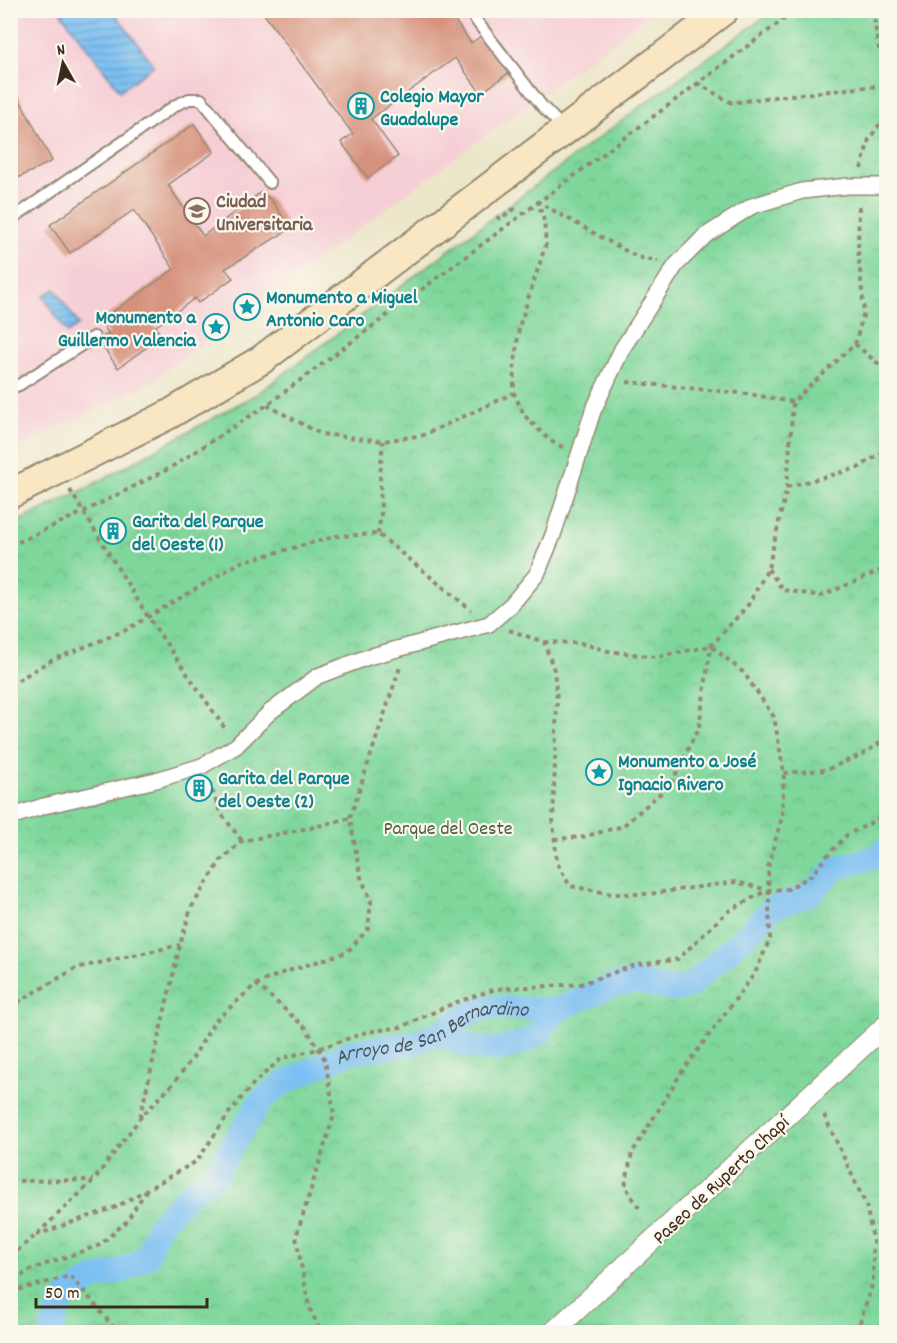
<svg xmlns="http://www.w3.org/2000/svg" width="897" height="1343" viewBox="0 0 897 1343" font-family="Dekko,sans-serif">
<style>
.built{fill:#f6cfd6}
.park{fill:url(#park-crowns);stroke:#5d805c;stroke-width:1.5}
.water{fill:url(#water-rules);stroke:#5b7488;stroke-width:1.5}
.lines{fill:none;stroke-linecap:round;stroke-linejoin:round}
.canal{stroke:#7bbff2;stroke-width:24}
.building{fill:#d6927d}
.service-casing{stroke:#948874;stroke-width:14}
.pedestrian-casing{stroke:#948874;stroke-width:18}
.minor-casing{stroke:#948874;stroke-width:22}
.secondary-casing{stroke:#948874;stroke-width:32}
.path{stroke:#948874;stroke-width:4;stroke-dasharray:4.5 4.5;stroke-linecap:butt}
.service{stroke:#fff;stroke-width:10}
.pedestrian{stroke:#fff;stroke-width:15}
.minor{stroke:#fff;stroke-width:20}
.secondary{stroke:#f9e7c3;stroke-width:28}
.labels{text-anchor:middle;stroke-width:4.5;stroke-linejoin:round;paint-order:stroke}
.culture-label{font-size:20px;font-weight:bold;fill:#0d838f;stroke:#fbf7ec;text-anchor:start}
.education-label{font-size:20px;font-weight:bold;fill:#785e54;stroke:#fbf7ec;text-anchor:start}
.park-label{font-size:20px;fill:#4f5e44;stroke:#fbf7ec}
.street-label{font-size:20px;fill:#3b2a1e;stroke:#fbf7ec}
.water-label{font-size:21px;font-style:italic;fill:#4e575e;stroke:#fbf7ec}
</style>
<defs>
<pattern id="park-crowns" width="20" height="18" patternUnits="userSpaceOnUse" patternTransform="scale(1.5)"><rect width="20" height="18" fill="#7fd79b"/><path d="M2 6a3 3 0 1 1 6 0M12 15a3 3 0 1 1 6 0" fill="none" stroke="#6fb985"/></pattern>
<pattern id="water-rules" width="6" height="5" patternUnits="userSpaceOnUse" patternTransform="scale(1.5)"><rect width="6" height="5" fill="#7bbff2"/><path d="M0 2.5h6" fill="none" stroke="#669bc3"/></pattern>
</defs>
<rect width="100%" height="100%" fill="#fbf7ec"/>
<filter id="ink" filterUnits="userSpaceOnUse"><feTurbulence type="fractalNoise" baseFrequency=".0167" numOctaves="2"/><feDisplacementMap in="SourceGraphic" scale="12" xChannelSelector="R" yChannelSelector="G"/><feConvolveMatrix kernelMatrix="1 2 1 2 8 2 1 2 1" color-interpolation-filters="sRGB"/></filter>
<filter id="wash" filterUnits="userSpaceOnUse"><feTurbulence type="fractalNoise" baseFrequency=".008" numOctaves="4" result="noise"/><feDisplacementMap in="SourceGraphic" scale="24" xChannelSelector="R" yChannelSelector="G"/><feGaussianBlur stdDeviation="1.35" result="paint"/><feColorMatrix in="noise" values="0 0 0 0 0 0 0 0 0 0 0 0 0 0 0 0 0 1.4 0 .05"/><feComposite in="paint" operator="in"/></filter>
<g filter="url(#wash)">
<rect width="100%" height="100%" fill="#ece6c9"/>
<polygon class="built" points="11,11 655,11 149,383 11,451"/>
<polygon class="park" points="773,11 886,11 886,1332 11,1332 11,525 87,488 257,394 648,101"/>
<g class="water">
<polygon points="64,10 113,11 154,65 120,91 61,13"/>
<polygon points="55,289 79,325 67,333 43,296"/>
</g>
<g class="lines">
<g class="canal">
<polyline points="438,1034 474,1048 499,1049 523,1043 539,1034 557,1010"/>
<path id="s1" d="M51,1332L61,1302L91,1280L126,1269L147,1257L158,1226L190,1192L215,1177L225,1157L262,1099L283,1083L349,1052L412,1043L438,1034L473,1011L489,1007L557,1010L613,985L637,982L673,990L690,986L746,935L774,907L809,895L834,869L876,857L886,849"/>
</g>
</g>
<g id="blocks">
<g class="building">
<polygon points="261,10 447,10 471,43 484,34 511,71 481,93 455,58 371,119 398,156 368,178 341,142 353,134"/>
<polygon points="10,81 52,161 10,182"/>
<polygon points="194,124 214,152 168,185 203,236 261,192 272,201 283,217 288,230 225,269 233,278 198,303 195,298 155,327 162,336 118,368 98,340 109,334 100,321 174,269 134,210 70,253 50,225"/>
</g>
</g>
</g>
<g filter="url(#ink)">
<use href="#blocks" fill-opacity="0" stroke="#948874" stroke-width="1.5"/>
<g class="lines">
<defs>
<g id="service">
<polyline points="468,10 542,106 564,129"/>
<polyline points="10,220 176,105 189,99 201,99 270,183"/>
<polyline points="10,388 19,385 94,337"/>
</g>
<polyline id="pedestrian" points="10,817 44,806 156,780 202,766 236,746 270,712 318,676 368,657 489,624 511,605 537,574 553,535 593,411 622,349 676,265 705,236 752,206 802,191 848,186 886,186"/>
<polyline id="minor" points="553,1332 886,1025"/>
<polyline id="secondary" points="10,494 168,415 261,360 724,10"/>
</defs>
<use href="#service" class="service-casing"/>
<use href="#pedestrian" class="pedestrian-casing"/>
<use href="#minor" class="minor-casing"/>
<use href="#secondary" class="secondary-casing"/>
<g class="path">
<polyline points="873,10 878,46 886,65"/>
<polyline points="697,83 732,103 765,98 886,85"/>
<polyline points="861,169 869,139 886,116"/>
<polyline points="497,216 500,219 514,209 512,205"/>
<polyline points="855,344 876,362 886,367"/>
<polyline points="627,382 749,394 793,402"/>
<polyline points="267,405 321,434 383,441 424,435 514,393"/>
<polyline points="563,447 550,441 524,415 514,393 514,370 519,327 546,244 544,221 538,202 637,257 658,261"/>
<polyline points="787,487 858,468 886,450"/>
<polyline points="70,490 148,617 226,730"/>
<polyline points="378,534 381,514 380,476 383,441"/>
<polyline points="10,546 83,512 170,468 267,405 796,10"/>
<polyline points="768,569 783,590 821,596 886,568"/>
<polyline points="509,630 544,642 554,670 557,700 553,823 557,863 570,886 612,894 648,894 736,882 768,890 788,889 812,875 825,858 847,835 886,815"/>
<polyline points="544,642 580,643 608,651 656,657 711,646 744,673 774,717 784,773 782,817 768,867 770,939 755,973 683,1070 632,1153 625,1186 641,1211"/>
<polyline points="10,685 48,662 126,630 241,562 337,536 378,534 471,610"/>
<polyline points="784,773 826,770 863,754 886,739"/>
<polyline points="209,782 220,812 242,841"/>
<polyline points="554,839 583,837 623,826 671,784 699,727 711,646 748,605 768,569 787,487 793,402 855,344 864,312 858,249 859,203"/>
<polyline points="256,984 306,1028 325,1060 331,1094 334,1115 296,1237 309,1307 321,1332"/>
<polyline points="10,1007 76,968 180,945"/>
<polyline points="824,1115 866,1205 873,1239 873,1282 857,1332"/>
<polyline points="140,1117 180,945 191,908 221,860 242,841 310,828 350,818"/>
<polyline points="10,1181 93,1180"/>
<polyline points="36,1235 116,1207 197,1161 229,1113 254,1083 282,1058 318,1049 367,1032 401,1027 454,1003 496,989 581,984 633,966 678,959 727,912 767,890"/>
<polyline points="10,1257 36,1235 94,1180 140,1118 172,1085 194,1056 214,1022 256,984 285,972 347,952 368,929 371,901 360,875 350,818 400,667"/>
<polyline points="10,1289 13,1281 32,1269 100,1245 126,1222 146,1191"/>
<polyline points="10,1292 70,1276 88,1296 117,1332"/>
</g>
<use href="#service" class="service"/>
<use href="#pedestrian" class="pedestrian"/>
<use href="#minor" class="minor"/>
<use href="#secondary" class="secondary"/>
</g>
</g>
<defs>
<symbol id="building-ring" viewBox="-11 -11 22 22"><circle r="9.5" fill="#fbf7ec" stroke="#0f9aa8" stroke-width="1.5"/><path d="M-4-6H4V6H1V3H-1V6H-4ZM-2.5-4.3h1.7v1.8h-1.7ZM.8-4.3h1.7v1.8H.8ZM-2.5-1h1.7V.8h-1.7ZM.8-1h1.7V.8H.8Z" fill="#0f9aa8"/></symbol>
<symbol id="university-ring" viewBox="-11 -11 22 22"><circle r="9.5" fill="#fbf7ec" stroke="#8d6e63" stroke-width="1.5"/><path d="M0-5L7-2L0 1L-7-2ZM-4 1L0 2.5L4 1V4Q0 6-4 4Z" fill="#8d6e63"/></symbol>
<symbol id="sight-ring" viewBox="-11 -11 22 22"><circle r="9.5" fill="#fbf7ec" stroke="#0f9aa8" stroke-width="1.5"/><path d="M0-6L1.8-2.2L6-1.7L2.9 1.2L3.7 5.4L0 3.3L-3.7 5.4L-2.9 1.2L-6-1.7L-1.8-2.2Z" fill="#0f9aa8"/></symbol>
</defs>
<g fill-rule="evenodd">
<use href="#building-ring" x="346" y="91" width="30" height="30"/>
<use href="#university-ring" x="182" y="196" width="30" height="30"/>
<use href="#sight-ring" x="232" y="292" width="30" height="30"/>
<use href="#sight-ring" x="201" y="312" width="30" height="30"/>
<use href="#building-ring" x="98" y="516" width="30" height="30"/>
<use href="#sight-ring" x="584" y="757" width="30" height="30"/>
<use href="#building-ring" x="184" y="773" width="30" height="30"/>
</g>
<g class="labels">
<g class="culture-label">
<text x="380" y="102">Colegio Mayor<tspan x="380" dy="23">Guadalupe</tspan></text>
<text x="266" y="303">Monumento a Miguel<tspan x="266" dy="23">Antonio Caro</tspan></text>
<text x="196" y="323" text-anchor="end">Monumento a<tspan x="196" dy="23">Guillermo Valencia</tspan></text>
<text x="132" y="527">Garita del Parque<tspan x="132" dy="23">del Oeste (1)</tspan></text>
<text x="618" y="767">Monumento a José<tspan x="618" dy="23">Ignacio Rivero</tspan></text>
<text x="218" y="784">Garita del Parque<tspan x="218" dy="23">del Oeste (2)</tspan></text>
</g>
<g class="education-label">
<text x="216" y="207">Ciudad<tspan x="216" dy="23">Universitaria</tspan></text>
</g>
<g class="park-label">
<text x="448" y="834">Parque del Oeste</text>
</g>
<g class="street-label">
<text transform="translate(720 1179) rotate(-43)" y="7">Paseo de Ruperto Chapí</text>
</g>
<g class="water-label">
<text dy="7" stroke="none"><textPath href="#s1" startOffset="516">Arroyo de San Bernardino</textPath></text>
</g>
</g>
<rect width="897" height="1343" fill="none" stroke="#fbf7ec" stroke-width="36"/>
<g transform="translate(63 63) rotate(351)" stroke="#fbf7ec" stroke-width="4.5" paint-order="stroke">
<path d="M0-4.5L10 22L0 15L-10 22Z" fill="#3b2a1e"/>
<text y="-9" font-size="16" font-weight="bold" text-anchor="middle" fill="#3b2a1e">N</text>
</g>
<path d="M36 1298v9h171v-9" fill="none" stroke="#3b2a1e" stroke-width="3"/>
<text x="45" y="1298" font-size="18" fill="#3b2a1e" stroke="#fbf7ec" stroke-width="4.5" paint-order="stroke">50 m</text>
</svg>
